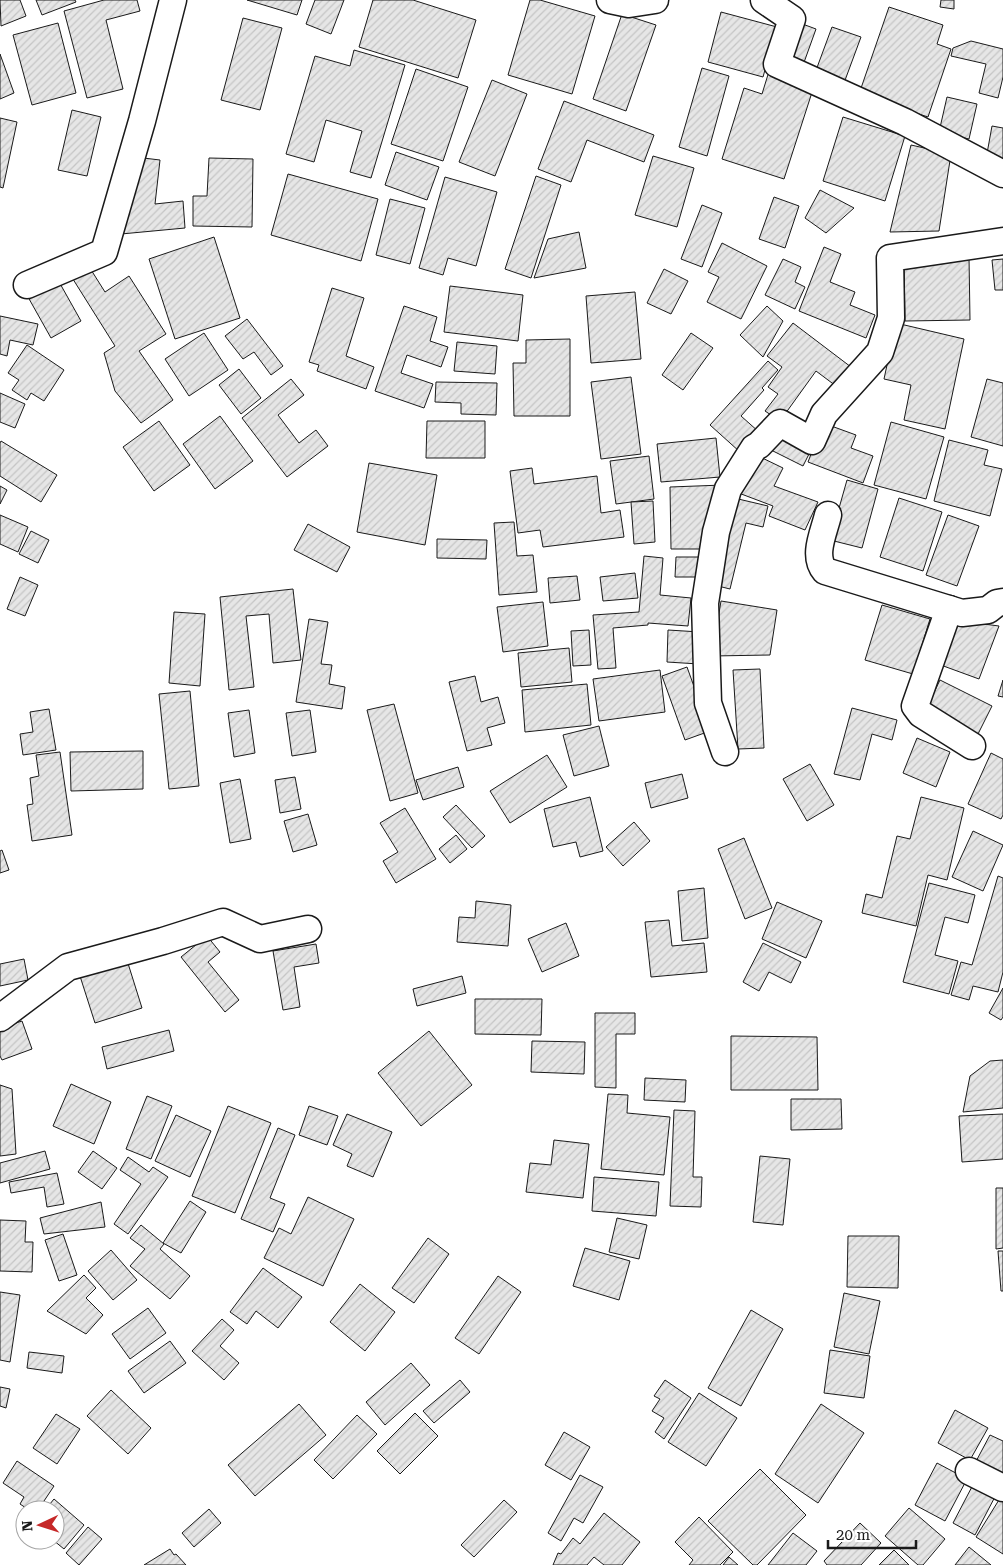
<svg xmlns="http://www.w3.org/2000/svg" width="1003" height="1565" viewBox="0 0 1003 1565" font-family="'Roboto Serif',serif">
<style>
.building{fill:url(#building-hatch);stroke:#1a1a1a}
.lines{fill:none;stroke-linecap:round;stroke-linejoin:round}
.minor-casing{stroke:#1a1a1a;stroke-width:29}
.minor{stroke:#fff;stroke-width:26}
</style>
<defs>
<pattern id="building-hatch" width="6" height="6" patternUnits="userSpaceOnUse" patternTransform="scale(1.25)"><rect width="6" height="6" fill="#e6e6e6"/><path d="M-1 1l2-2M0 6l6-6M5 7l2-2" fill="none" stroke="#c5c5c5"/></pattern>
</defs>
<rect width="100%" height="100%" fill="#fff"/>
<g class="building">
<polygon points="0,0 20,0 26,16 1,26"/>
<polygon points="36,0 75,0 76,2 42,15"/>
<polygon points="104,0 137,0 140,11 106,20 123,89 87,98 64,11"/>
<polygon points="247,0 302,0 297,15"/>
<polygon points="315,0 344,0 331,34 306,24"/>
<polygon points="373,0 413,0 476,20 458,78 359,47"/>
<polygon points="530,0 540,0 595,16 572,94 508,75"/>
<polygon points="941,0 954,0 954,9 940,7"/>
<polygon points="889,7 943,25 937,44 951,49 928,117 859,94"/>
<polygon points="721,12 777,27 763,77 708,62"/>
<polygon points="622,14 656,25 626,111 593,99"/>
<polygon points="243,18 282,28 260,110 221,100"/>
<polygon points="797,22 816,29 802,68 783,62"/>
<polygon points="58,23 76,93 32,105 13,35"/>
<polygon points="832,27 861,37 844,83 815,73"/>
<polygon points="971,41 1003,49 1003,77 998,98 979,93 986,64 951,56 953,48"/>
<polygon points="354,50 405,65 371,178 350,172 362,131 326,120 314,162 286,154 315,56 350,66"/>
<polygon points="0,54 14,93 0,99"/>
<polygon points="702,68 729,76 707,156 679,147"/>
<polygon points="770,68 815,83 784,179 722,159 744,88 762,94"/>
<polygon points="416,69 468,87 443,161 391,144"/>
<polygon points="492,80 527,94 495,176 459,162"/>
<polygon points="947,97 977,104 969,139 939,132"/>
<polygon points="564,101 654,135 644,162 587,140 571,182 538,169"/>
<polygon points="72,110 101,117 87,176 58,170"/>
<polygon points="843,117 905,136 885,201 823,181"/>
<polygon points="0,118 17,122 3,188 0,187"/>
<polygon points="992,126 1003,128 1003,162 986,159"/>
<polygon points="911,145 951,154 939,231 890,232"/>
<polygon points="396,152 439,167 427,200 385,185"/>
<polygon points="653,156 694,168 677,227 635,215"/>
<polygon points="135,157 160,160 155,204 183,201 185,228 121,234"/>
<polygon points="209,158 253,159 252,227 193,226 193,196 207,196"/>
<polygon points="288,174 378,199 361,261 271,235"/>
<polygon points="536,176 561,185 531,278 505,269"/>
<polygon points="445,177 497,192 476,266 448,258 443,275 419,268"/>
<polygon points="820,190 854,208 826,233 805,218"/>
<polygon points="774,197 799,206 785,248 759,239"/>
<polygon points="390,199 425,208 410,264 376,255"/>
<polygon points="702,205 722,213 702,267 681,259"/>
<polygon points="579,232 586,268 534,278 548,239"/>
<polygon points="214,237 240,318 175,339 149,259"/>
<polygon points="722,243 767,266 741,319 707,302 719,277 708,272"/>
<polygon points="824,247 841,254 830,282 855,292 850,305 875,315 866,338 799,311"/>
<polygon points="969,257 970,320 905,321 904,258"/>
<polygon points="783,259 801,267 795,282 805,287 795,309 765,295"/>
<polygon points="1003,259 1003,290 995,290 992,260"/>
<polygon points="88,265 105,292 129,276 166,334 139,351 173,400 141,423 115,391 104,353 115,346 71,276"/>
<polygon points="664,269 688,281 671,314 647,303"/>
<polygon points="58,280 81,321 51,338 28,297"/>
<polygon points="450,286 523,295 518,341 444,332"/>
<polygon points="332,288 364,298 346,356 374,367 366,389 317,371 319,365 309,362"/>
<polygon points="635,292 641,359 591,363 586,296"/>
<polygon points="404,306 437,317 430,341 448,347 441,367 407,355 401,373 433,384 424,408 375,391"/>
<polygon points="767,306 783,321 763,357 740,335"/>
<polygon points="0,316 38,324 33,345 10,340 7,356 0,354"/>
<polygon points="247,319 283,366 271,375 254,352 243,359 225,336"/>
<polygon points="793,323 851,367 836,386 816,371 780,421 765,411 778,394 768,387 782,367 767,356"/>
<polygon points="896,323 964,339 945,429 904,420 911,385 884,379"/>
<polygon points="204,333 228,370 189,396 165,359"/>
<polygon points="691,333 713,348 683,390 662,375"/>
<polygon points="570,339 570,416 514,416 513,363 526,363 526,340"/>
<polygon points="457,342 497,346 495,374 454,371"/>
<polygon points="27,345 64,370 44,401 31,393 27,400 12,390 19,380 8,373"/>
<polygon points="768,361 778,370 762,388 764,390 741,416 759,432 740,452 710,425"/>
<polygon points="239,369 261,398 241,414 219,385"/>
<polygon points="631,377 641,454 601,459 591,382"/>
<polygon points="291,379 304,395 278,415 299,443 316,430 328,446 287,477 242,418"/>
<polygon points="987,379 1003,383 1003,446 971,437"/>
<polygon points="436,382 497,383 496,415 461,414 461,403 435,402"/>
<polygon points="0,393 25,404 15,428 0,422"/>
<polygon points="220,416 253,461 215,489 183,444"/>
<polygon points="159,421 190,465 154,491 123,447"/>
<polygon points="427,421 485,421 485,458 426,458"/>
<polygon points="891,422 944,437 926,499 874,485"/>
<polygon points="823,423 856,435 851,448 873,456 863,483 808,462"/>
<polygon points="777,428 813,446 803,466 767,448"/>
<polygon points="716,438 720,477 661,482 657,444"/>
<polygon points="949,440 988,450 984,465 1002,469 990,516 934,501"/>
<polygon points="1,441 57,475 41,502 0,476 0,443"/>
<polygon points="754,454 783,468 774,486 818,502 805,530 769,516 773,506 736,492"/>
<polygon points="649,456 654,499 616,504 610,461"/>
<polygon points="369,463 437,475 425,545 357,532"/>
<polygon points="532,468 534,484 597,476 601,513 620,510 624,537 543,547 540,530 518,533 510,471"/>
<polygon points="847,480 878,489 862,548 830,540"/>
<polygon points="723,485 709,549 671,549 670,487"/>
<polygon points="0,486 7,490 0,504"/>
<polygon points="734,498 768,506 763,527 746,523 730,589 714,585"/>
<polygon points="899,498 942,512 923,571 880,557"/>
<polygon points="653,501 655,542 634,544 631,502"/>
<polygon points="0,515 28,527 18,552 0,544"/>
<polygon points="948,515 979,526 957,586 926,575"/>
<polygon points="514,522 517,556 533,555 537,592 499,595 494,523"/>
<polygon points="308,524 350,547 337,572 294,550"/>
<polygon points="31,531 49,540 38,563 19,554"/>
<polygon points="437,539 487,540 486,559 437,558"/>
<polygon points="644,556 663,558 660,595 691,598 688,626 648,623 648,625 613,628 616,668 598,669 593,615 639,612"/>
<polygon points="676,557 705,557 705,577 675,577"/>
<polygon points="635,573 638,598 603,601 600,577"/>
<polygon points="577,576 580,600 550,603 548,578"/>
<polygon points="20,577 38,585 25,616 7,609"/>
<polygon points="293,589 301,660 273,663 269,614 246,616 254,687 229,690 220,597"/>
<polygon points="721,601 777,610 770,655 712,656"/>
<polygon points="543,602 548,646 503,652 497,607"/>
<polygon points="882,605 930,619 913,674 865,660"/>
<polygon points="174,612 205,614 200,686 169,683"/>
<polygon points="309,619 328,622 321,664 332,665 329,684 345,687 342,709 296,702"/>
<polygon points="953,620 999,626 979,679 938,664"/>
<polygon points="589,630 591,665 573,666 571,631"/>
<polygon points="668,630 700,632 699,664 667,662"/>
<polygon points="569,648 572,682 521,687 518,653"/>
<polygon points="687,667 710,731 685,740 662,676"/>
<polygon points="760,669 764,748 738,749 733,670"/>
<polygon points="660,670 665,712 599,721 593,679"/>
<polygon points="475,676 481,702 498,697 505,723 487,728 492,745 467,751 449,682"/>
<polygon points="940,680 992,706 978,734 926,709"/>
<polygon points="1003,680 1003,697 998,696"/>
<polygon points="587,684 591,725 525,732 522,690"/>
<polygon points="190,691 199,786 169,789 159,694"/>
<polygon points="394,704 418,793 390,801 367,710"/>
<polygon points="852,708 897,720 892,740 872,734 860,780 834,774"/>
<polygon points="49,709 56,750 23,755 20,734 33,732 30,712"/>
<polygon points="249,710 255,753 234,757 228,713"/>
<polygon points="310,710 316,752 292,756 286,713"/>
<polygon points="599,726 609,766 574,776 563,735"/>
<polygon points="917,738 950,752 936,787 903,773"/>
<polygon points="143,751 143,789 71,791 70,752"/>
<polygon points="60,752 72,835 32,841 27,805 33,804 30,778 39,776 36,755"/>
<polygon points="991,753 1003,759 1003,815 1001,819 968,804"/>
<polygon points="547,755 567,787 510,823 490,791"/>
<polygon points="810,764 834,805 807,821 783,779"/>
<polygon points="458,767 464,787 423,800 416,780"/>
<polygon points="682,774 688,798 651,808 645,783"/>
<polygon points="295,777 301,809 280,813 275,780"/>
<polygon points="240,779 251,839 230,843 220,783"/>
<polygon points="590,797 603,851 580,857 576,842 553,847 544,809"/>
<polygon points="921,797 964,808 947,880 928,875 916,926 862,913 866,894 882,898 897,836 910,839"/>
<polygon points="456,805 485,836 472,848 443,817"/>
<polygon points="405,808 436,859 396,883 383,861 398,852 380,823"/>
<polygon points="308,814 317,845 293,852 284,821"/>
<polygon points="634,822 650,841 623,866 606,847"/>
<polygon points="973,831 1003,845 983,891 952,877"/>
<polygon points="456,835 467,849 450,863 439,849"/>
<polygon points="744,838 772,908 745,919 718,849"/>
<polygon points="2,850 9,870 0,873 0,851"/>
<polygon points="998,876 1003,878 1003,972 998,992 973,986 969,1000 951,995 961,962 972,965"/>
<polygon points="929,883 975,895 968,923 945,917 935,955 958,961 949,994 903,982"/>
<polygon points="704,888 708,938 682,941 678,891"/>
<polygon points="476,901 511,905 508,946 457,942 459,917 475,918"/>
<polygon points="777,902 822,921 806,958 762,939"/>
<polygon points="669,920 672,946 704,943 707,972 651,977 645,922"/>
<polygon points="566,923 579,956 542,972 528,939"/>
<polygon points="207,936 220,952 208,962 239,1000 225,1012 181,957"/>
<polygon points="763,943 801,962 791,983 769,972 759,991 743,982"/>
<polygon points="316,944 319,963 294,967 300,1007 283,1010 273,951"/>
<polygon points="126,957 142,1008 95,1023 79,973"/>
<polygon points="24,959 28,980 0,986 0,964"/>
<polygon points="462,976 466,993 417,1006 413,989"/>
<polygon points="1003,988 1003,1017 1001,1020 989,1013"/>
<polygon points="475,999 542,999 541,1035 475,1034"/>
<polygon points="595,1013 635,1013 635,1034 616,1034 616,1088 595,1087"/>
<polygon points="22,1021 32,1049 2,1060 0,1056 0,1028"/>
<polygon points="169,1030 174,1051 107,1069 102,1047"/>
<polygon points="429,1031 472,1085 421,1126 378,1073"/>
<polygon points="731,1036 817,1037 818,1090 731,1090"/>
<polygon points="532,1041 585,1042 584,1074 531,1072"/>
<polygon points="1003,1060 1003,1108 963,1112 970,1076 990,1061"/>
<polygon points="645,1078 686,1080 685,1102 644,1100"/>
<polygon points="71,1084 111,1102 94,1144 53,1126"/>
<polygon points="0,1085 12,1089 16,1154 0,1156"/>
<polygon points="608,1094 628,1095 627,1113 670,1117 664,1175 601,1169"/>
<polygon points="147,1096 172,1106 151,1159 126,1149"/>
<polygon points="791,1099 841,1099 842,1129 791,1130"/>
<polygon points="228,1106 271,1123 235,1213 192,1196"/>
<polygon points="309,1106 338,1116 327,1145 299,1135"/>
<polygon points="674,1110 695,1111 693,1177 702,1177 701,1207 670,1206"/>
<polygon points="347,1114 392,1132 373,1177 347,1166 352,1154 333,1145"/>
<polygon points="1003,1114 1003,1159 962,1162 959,1116"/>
<polygon points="176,1115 211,1131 190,1177 155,1161"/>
<polygon points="278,1128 295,1135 270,1198 285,1204 273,1232 241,1219"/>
<polygon points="554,1140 589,1144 583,1198 526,1192 530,1163 551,1165"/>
<polygon points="45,1151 50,1169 0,1183 0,1163"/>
<polygon points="93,1151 117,1168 102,1189 78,1172"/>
<polygon points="760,1156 790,1159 783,1225 753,1222"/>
<polygon points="128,1157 149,1172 153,1167 168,1177 128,1234 114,1224 141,1184 120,1170"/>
<polygon points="57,1173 64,1204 47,1207 44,1187 11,1193 9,1182"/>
<polygon points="594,1177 659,1182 656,1216 592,1211"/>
<polygon points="996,1188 1003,1188 1003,1248 996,1249"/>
<polygon points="308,1197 354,1219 323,1286 264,1258 279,1228 291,1234"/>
<polygon points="190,1201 206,1212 181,1253 163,1243"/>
<polygon points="101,1202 105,1227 44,1234 40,1218"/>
<polygon points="617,1218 647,1225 639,1259 609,1252"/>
<polygon points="0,1220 26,1221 25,1242 33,1242 32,1272 0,1271"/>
<polygon points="141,1225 164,1244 160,1249 190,1276 170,1299 130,1266 145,1249 130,1238"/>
<polygon points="63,1234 77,1275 59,1281 45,1240"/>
<polygon points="848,1236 899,1236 898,1288 847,1287"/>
<polygon points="428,1238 449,1254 414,1303 392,1288"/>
<polygon points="585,1248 630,1261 619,1300 573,1286"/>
<polygon points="111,1250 137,1280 113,1300 88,1271"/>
<polygon points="998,1251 1003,1251 1003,1291 1001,1291"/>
<polygon points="263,1268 302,1297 278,1328 256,1311 247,1324 230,1312"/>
<polygon points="84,1275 96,1288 86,1298 103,1315 86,1334 47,1311"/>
<polygon points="498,1276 521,1292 479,1354 455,1338"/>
<polygon points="360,1284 395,1312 365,1351 330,1322"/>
<polygon points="0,1292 20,1295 10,1362 0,1360"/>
<polygon points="844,1293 880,1301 869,1354 834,1347"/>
<polygon points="148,1308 166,1333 130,1359 112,1334"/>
<polygon points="751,1310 783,1329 741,1406 708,1388"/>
<polygon points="222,1319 234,1330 220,1346 239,1363 224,1380 192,1351"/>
<polygon points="170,1341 186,1363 144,1393 128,1371"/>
<polygon points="830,1350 870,1356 864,1398 824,1393"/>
<polygon points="29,1352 64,1356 62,1373 27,1368"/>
<polygon points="411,1363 430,1385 385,1425 366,1402"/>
<polygon points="460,1380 470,1392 434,1423 423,1411"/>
<polygon points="665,1380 691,1398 664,1439 655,1432 664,1418 652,1411 660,1399 654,1396"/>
<polygon points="0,1387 10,1389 6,1408 0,1406"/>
<polygon points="111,1390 151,1428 128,1454 87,1416"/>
<polygon points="699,1393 737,1418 706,1466 668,1442"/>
<polygon points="299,1404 326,1435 255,1496 228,1465"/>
<polygon points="821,1404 864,1433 818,1503 775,1474"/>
<polygon points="955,1410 988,1428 970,1460 938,1443"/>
<polygon points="415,1413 438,1436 400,1474 377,1451"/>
<polygon points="56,1414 80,1429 57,1464 33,1448"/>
<polygon points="357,1415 377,1434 333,1479 314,1460"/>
<polygon points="564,1432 590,1447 571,1480 545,1465"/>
<polygon points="990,1435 1003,1441 1003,1482 973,1467"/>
<polygon points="17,1461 54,1486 38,1510 29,1510 20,1504 24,1497 3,1483"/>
<polygon points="937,1463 967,1479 945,1521 915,1505"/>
<polygon points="760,1469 806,1515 757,1565 753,1565 708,1521"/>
<polygon points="580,1475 603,1487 583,1523 574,1518 561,1541 548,1533"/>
<polygon points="976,1479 998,1491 975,1535 953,1523"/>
<polygon points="1002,1495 1003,1496 1003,1554 976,1537"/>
<polygon points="54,1499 84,1525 64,1549 53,1540 55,1540 55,1510 45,1510"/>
<polygon points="504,1500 517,1512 474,1557 461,1545"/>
<polygon points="909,1508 945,1539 923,1565 918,1565 885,1536"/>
<polygon points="209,1509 221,1523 194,1547 182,1533"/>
<polygon points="604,1513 640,1542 622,1565 604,1565 594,1557 587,1565 553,1565 558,1553 561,1554 573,1538 580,1544"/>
<polygon points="699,1517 733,1552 720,1565 689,1565 693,1560 675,1542"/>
<polygon points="860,1523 881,1543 861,1565 827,1565 824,1561"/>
<polygon points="88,1527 102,1539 79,1565 66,1553"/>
<polygon points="793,1533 817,1551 806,1565 768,1565"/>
<polygon points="969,1547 991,1565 955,1565"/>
<polygon points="170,1549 174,1555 176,1554 186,1565 144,1565"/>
<polygon points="894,1550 909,1565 879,1565"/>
<polygon points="729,1557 738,1565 723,1565"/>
</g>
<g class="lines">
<defs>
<g id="minor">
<polyline points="610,0 629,4 655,0"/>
<polyline points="764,0 792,19 777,64 905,122 1003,174"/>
<polyline points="27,285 104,252 142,121 173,0"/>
<path d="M828,515C824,532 812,556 825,571L962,613L988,610L997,603L1003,602"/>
<polyline points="949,609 915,706 921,714 972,746"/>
<polyline points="725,752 708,703 705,603 716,532 728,489 754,448 759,445 780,423 812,441 824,414 880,352 891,318 890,258 1003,241"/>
<polyline points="0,1018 68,967 163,941 223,922 260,939 308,929"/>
<polyline points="969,1471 1003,1488"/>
</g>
</defs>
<use href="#minor" class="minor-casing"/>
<use href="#minor" class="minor"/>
</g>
<g transform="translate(40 1525) rotate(266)"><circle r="24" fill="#ffffff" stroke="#a3a3a3"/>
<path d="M0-4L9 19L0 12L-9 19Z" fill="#c62828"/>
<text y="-8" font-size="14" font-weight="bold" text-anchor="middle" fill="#1a1a1a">N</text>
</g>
<path d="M828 1540v8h88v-8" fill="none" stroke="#1a1a1a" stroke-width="2.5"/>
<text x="836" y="1540" font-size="15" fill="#1a1a1a" stroke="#ffffff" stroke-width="4" paint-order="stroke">20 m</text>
</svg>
